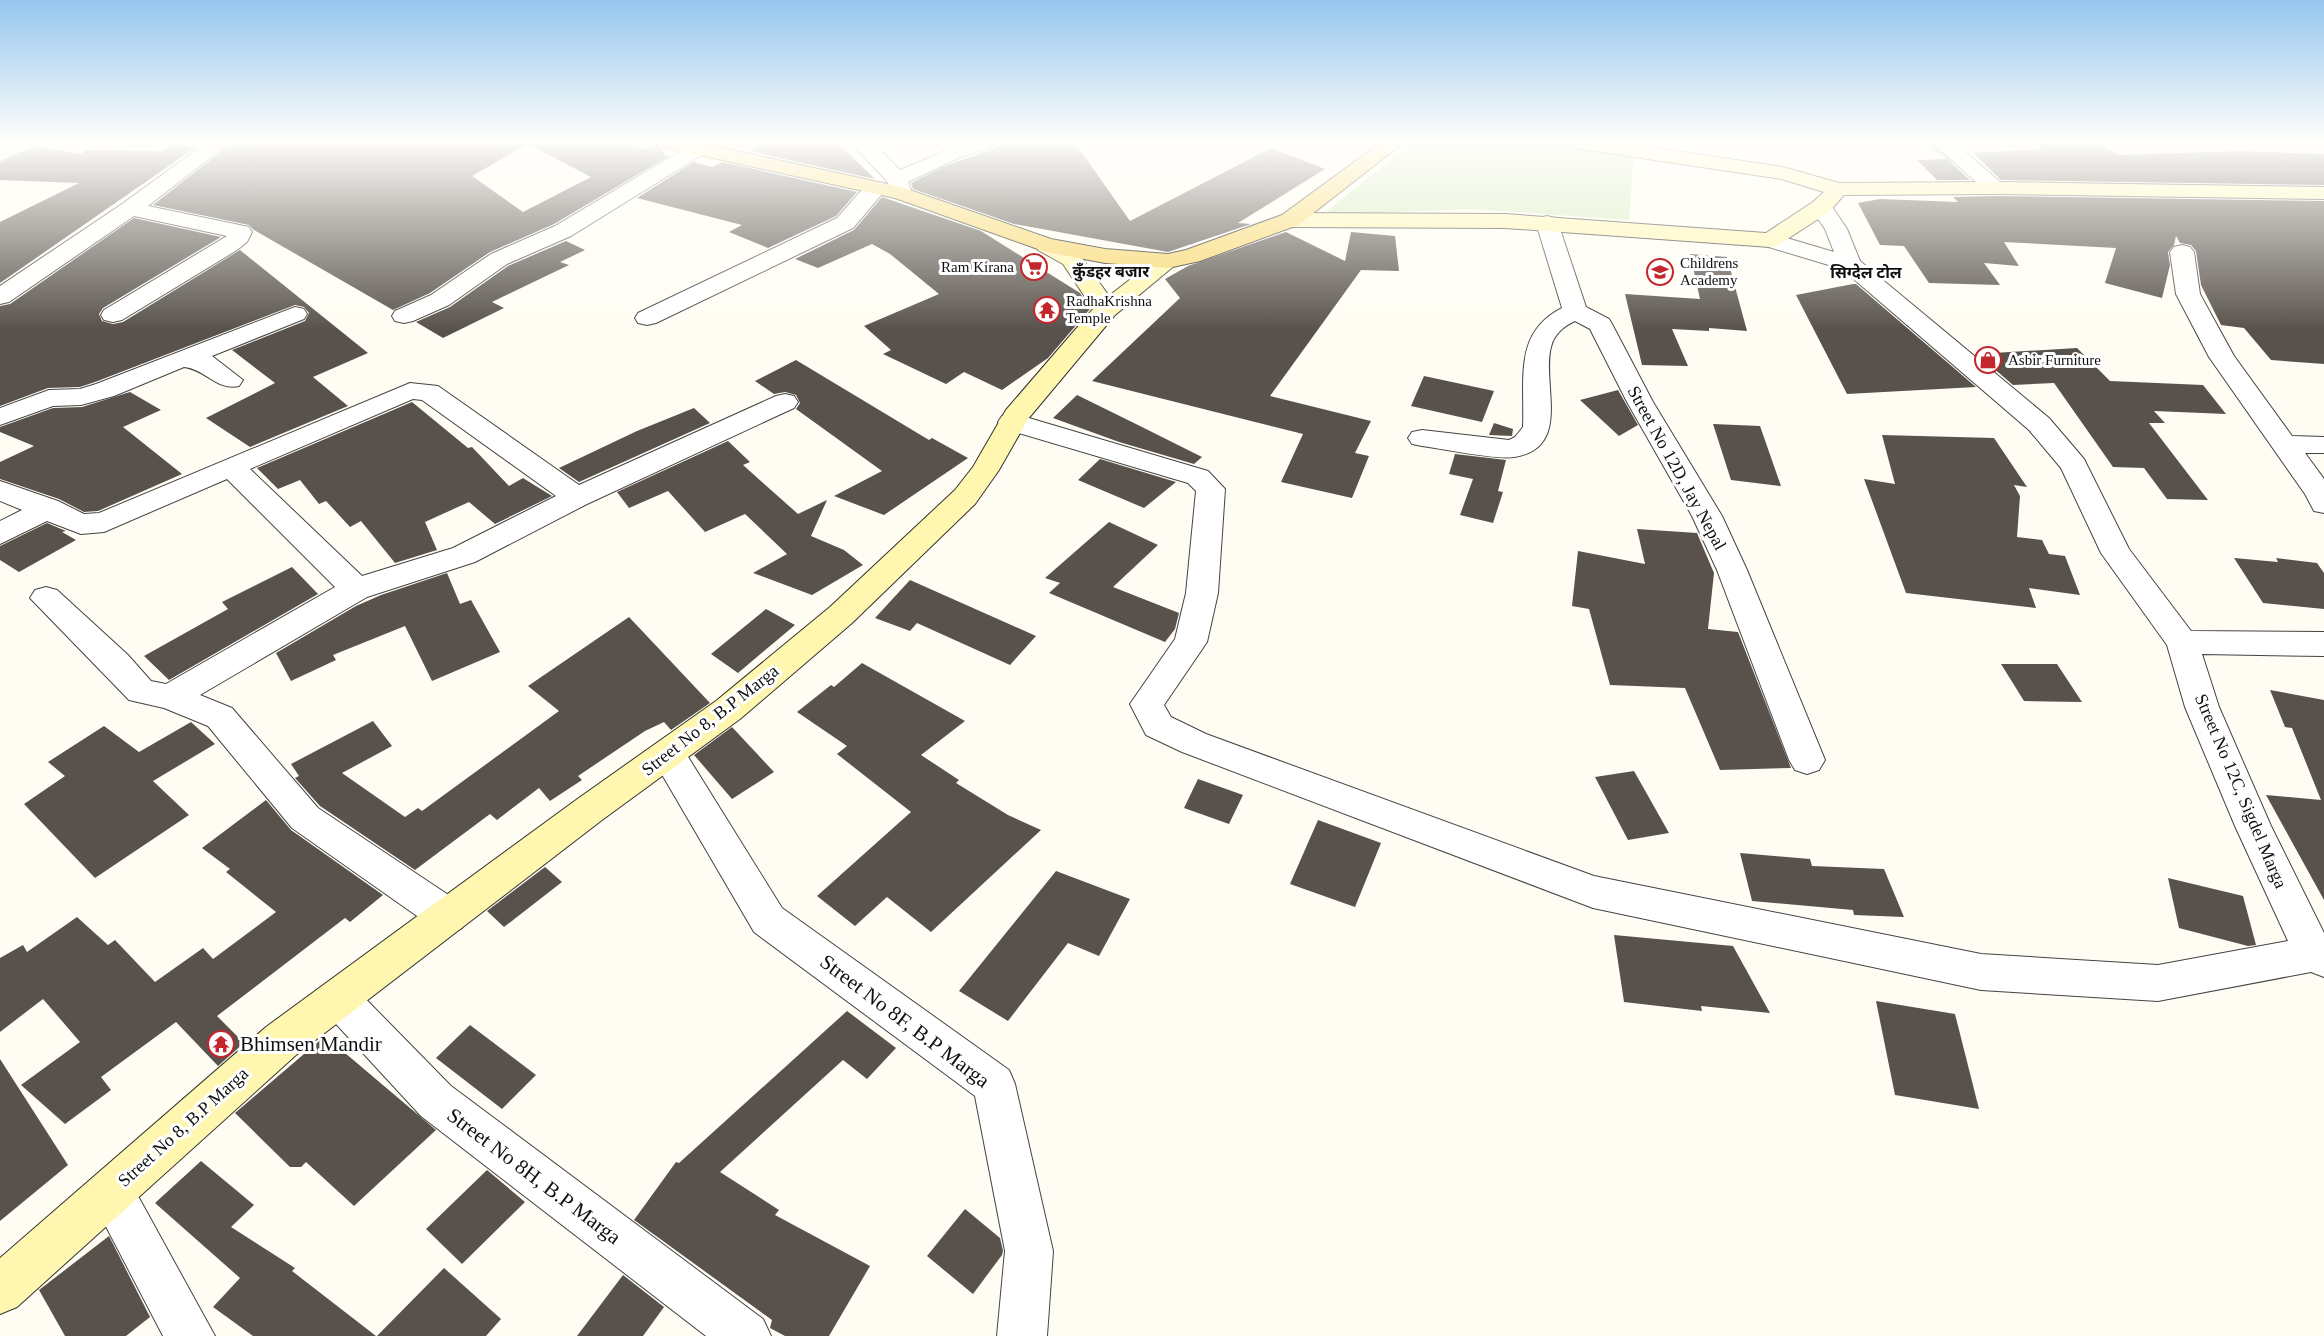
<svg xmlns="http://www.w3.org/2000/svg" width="2324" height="1336" viewBox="0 0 2324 1336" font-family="'Times New Roman','Noto Sans Devanagari',serif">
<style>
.green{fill:#d3ebbc}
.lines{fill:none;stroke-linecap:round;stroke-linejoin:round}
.stream{stroke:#3e92cf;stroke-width:8}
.building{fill:#59524c;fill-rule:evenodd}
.street-casing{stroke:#434343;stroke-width:2}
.secondary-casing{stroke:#323232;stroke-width:2}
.primary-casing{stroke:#212121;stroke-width:2}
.street{fill:#fff;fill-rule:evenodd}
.secondary{fill:#fff7af;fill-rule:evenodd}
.primary{fill:#f9d86a;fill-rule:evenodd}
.labels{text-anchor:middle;stroke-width:6;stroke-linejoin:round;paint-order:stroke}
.far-poi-label{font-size:15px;fill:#101010;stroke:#fff;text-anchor:start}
.far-neighbourhood-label{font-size:16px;font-weight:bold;fill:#101010;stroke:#fff}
.street-label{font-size:18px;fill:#101010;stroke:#fff}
.near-street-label{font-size:21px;fill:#101010;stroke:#fff}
.near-poi-label{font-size:21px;fill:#101010;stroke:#fff;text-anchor:start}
</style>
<rect width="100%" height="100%" fill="#fffdf3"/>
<polygon class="green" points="1412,143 1551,143 1634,153 1629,220 1472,209 1331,214 1327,211"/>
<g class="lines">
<polyline class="stream" points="1930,143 1959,162"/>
</g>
<g class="building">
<path d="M232,143H620L645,149L658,143L665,155L669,156L554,224L490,252L430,293L393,310L254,230L249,225L153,205ZM528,144L591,177L523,212L472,176Z"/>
<polygon points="769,143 838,143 875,179 749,151"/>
<polygon points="1010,143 1075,143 1130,221 1271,148 1325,169 1238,223 1251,224 1168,252 1014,224 913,189 911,183 945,166"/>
<polygon points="2033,143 2099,143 2118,155 2240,151 2324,154 2324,185 2001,180 1973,153 2044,149"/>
<polygon points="173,144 196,147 0,283 0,222 79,183 0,180 0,163 36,146 81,154 86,150 164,151"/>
<polygon points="1947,159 1970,180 1937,180 1917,160"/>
<polygon points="694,162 712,167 722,162 857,192 836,216 768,248 729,232 742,225 637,198"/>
<polygon points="1996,196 2324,201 2324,364 2271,360 2244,328 2221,325 2201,285 2196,251 2191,245 2180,243 2176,236 2174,245 2168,252 2170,265 2162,298 2105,283 2116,248 2004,242 2019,266 1984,263 2000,285 1929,283 1904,246 1880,245 1858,203 1880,199 1958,202 1953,197"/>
<polygon points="882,197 981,231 1080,293 1090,309 1048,358 1002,390 964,372 946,384 883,354 891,350 864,326 939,294 890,254 872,244 818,268 795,259 854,230"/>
<polygon points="134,218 221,237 103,308 99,314 102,321 113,324 123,322 240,250 368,353 313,377 348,406 250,447 206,418 275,383 232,350 305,321 309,313 304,307 295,305 95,382 80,387 48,388 0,406 0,306 10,304"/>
<polygon points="1286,232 1345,261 1351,232 1395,236 1399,271 1361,270 1270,396 1371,421 1355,453 1369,456 1352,498 1281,482 1303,434 1092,381 1180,298 1165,279 1188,266"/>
<polygon points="566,241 585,250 560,262 569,265 492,302 504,308 443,338 416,322 450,307 508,266"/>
<polygon points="1690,254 1727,257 1747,331 1709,328 1709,331 1672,329 1688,366 1642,365 1625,294 1700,299"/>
<polygon points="1853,284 1856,284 1976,387 1847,394 1796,295"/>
<polygon points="2077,348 2110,381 2203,385 2226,414 2154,411 2165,423 2149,423 2208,500 2167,499 2144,468 2113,467 2054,383 2013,385 1977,354"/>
<polygon points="796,360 929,440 932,438 968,458 884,515 834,496 882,471 796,409 800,403 796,395 785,392 774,394 755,381"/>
<polygon points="1424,376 1494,391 1482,422 1411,406"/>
<polygon points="1618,390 1638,425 1619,436 1580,400"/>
<polygon points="130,392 161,410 123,427 182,474 98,511 84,512 59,499 0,479 0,462 34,446 0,432 0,427 53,408 82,407"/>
<polygon points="1077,395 1138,425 1202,457 1194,464 1119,442 1053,418"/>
<polygon points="412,402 468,448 472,447 509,486 523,478 552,496 495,524 469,502 425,522 437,550 395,563 361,521 350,527 326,501 319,504 300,480 278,489 257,468"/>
<polygon points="694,408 710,423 579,482 559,468 637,431"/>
<polygon points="1494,423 1513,429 1512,436 1489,435"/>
<polygon points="1713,424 1760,426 1781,486 1731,480"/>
<polygon points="1882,435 1994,438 2027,487 2014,485 2020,496 2017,537 2042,540 2049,554 2065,556 2080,595 2029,588 2036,608 1906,593 1864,479 1895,484"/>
<polygon points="728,441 750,462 743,465 798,514 827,500 811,536 844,550 863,565 812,595 753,573 787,554 745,514 705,532 668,491 629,508 617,492"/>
<polygon points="1455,454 1506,460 1498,491 1503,492 1493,523 1460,515 1473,479 1449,474"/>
<polygon points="1100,459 1176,482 1144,508 1078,480"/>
<polygon points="1109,522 1158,545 1113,587 1179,613 1175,629 1165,642 1049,593 1060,583 1045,578"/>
<polygon points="47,523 66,531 62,532 76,540 19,572 0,560 0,546"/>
<polygon points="1637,529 1697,533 1714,573 1708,629 1738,632 1791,768 1720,770 1685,688 1610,685 1589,609 1572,606 1578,551 1645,564"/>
<polygon points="2234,558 2278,562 2276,558 2317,563 2324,573 2324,609 2263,603"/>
<polygon points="292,567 318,594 169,680 144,656 228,609 222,602"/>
<polygon points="447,573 460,604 471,600 500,652 432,681 405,626 333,655 336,660 291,681 276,653 356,606 381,595"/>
<polygon points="910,580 1036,636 1010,665 917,623 910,631 875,618"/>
<polygon points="766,609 795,625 738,673 711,654"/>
<polygon points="629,617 710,703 671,730 664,722 645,731 578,776 582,780 550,801 539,788 497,820 490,814 415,870 320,806 295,778 299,776 291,764 373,721 392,746 342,773 405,817 418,808 422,811 559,711 528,686"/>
<polygon points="862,663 965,721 921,755 959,780 956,783 1008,815 1041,830 931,932 887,897 855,926 817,896 911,812 837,754 847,746 797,712 831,685 834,687"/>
<polygon points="2001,664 2057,664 2082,702 2024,701"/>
<polygon points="2270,690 2324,700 2324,900 2266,795 2321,800 2292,728 2285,727"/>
<polygon points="191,722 215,744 153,781 189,815 95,878 24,804 65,776 48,762 104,726 139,752"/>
<polygon points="732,727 774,772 732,799 694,755"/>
<polygon points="1634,771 1669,833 1628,840 1595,777"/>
<polygon points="1198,779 1243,795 1229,824 1184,808"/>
<polygon points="266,800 291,830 383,895 350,922 345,918 217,1016 244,1043 218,1066 176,1022 101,1077 111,1090 65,1124 21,1085 80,1042 43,999 0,1032 0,958 23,945 27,952 77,917 108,945 115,940 155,982 203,948 213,959 276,912 226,872 230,869 202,848"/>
<polygon points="1318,820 1381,843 1355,907 1290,884"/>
<polygon points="1740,853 1810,859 1812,866 1884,869 1904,917 1854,915 1853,910 1752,901"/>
<polygon points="545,867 562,882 504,927 487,911"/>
<polygon points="1056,871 1130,899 1099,956 1068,943 1008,1021 959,991"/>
<polygon points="2168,878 2243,896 2256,945 2248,946 2179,928"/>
<polygon points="1614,935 1733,946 1770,1013 1701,1006 1702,1011 1624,1002"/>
<polygon points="1876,1001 1955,1014 1979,1109 1895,1095"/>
<polygon points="847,1011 896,1048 867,1079 843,1060 720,1172 779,1210 775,1215 870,1266 829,1336 785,1336 770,1328 772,1320 634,1220 676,1162 679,1163"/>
<polygon points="470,1025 536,1075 502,1109 436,1058"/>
<polygon points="325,1036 436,1130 354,1206 306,1162 301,1167 290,1167 235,1113"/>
<polygon points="0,1059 68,1165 0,1221"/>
<polygon points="201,1161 254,1205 231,1227 295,1268 292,1271 376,1336 253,1336 213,1307 240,1278 155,1203"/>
<polygon points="487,1170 525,1202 462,1264 426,1229"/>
<polygon points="965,1209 1000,1238 1003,1251 1002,1255 973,1294 927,1256"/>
<polygon points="109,1236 150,1317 126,1336 65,1336 39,1290"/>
<polygon points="444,1268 501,1319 486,1336 377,1336"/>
<polygon points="623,1275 664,1307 643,1336 577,1336"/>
</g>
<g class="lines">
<defs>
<g id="street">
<polygon points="9,143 35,143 32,147 0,161 0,147"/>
<polygon points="206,143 229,143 148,206 249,227 252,232 247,242 237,250 122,320 113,322 104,320 101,315 104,310 227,236 134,216 9,302 0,304 0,286 122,204"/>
<polygon points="698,143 705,145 708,149 705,153 571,236 507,264 449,305 413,321 404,323 395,321 392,316 395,311 431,295 491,254 555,226 691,145"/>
<polygon points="851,143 873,143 900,170 964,143 994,143 991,147 958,158 908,182 912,193 909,198 893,198 887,181"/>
<polygon points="1933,143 1955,143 2007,188 2004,193 1988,193"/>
<polygon points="876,182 884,183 887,188 853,228 656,323 647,325 638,323 635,318 638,313 837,218 868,183"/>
<polygon points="1821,200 1829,202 1847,229 1860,261 2049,418 2084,459 2129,549 2191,631 2324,632 2324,656 2202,654 2219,707 2271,826 2324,933 2324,977 2311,972 2158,1001 1981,990 1593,908 1182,752 1146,735 1130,704 1175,639 1186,593 1196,491 1188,483 1002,428 998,422 1002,416 1012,414 1022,416 1208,471 1225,489 1218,593 1207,642 1164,705 1171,717 1206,734 1594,876 1981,954 2158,965 2288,941 2235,826 2185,707 2167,645 2101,553 2061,468 2029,430 1842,269 1762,245 1759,240 1762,235 1770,233 1834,252 1825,229 1810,207 1813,202"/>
<path d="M1547,216L1555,218L1558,223L1586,307L1609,319L1612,324L1653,402L1722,516L1747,570L1825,760L1819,770L1807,774L1795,770L1789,760L1717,570L1692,516L1627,402L1590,329L1575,321C1564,326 1554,334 1551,347C1541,383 1573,448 1514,457C1495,460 1444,449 1422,446L1412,444L1408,438L1412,432L1422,430L1509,440L1515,437L1523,427C1525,379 1513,333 1562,308L1536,223L1539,218Z"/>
<polygon points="2182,245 2190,247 2194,252 2200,294 2234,356 2292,436 2324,437 2324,453 2305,453 2324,479 2324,513 2314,511 2305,494 2209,357 2176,294 2170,252 2174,247"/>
<path d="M295,307L304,309L307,314L304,319L212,356L243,380L239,386C217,391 205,369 184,367L114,396L81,405L53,406L0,425V408L49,390L80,389L96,384Z"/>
<path d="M410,383L438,386L579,485L776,396L785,394L794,396L798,402L794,408L587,504L475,562L367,597L200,695L232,708L318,808L462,904L467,916L462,928L448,933L434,928L292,828L208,726L164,708L129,700L30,598L35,590L46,587L57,590L128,655L151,681L166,684L335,587L227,479L104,532L81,534L47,521L0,544V521L22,510L0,501V481L58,501L84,514L99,513ZM413,399L422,400L556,496L453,548L362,576L250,469Z"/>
<polygon points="668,740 680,744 782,908 1009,1070 1015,1084 1053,1251 1047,1336 997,1336 1005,1251 975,1096 754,932 650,754 656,744"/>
<polygon points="338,979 352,985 451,1086 763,1319 771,1336 706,1336 421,1116 324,1011 318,998 324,985"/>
<polygon points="111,1169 127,1176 215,1336 163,1336 88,1192 95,1176"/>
</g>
<g id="secondary">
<polygon points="1571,143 1622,143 1783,167 1839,183 1996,182 2324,187 2324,199 1996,194 1844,195 1829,212 1778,245 1770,247 1505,228 1290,227 1282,225 1279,220 1282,215 1290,213 1505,214 1766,233 1813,202 1824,192 1781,179 1581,149 1574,147"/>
<polygon points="1046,238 1079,254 1109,296 1160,256 1176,256 1180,261 1115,315 1028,419 999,470 975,504 852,623 740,719 602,820 296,1055 17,1307 0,1314 0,1258 266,1027 576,800 716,701 830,607 955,490 973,467 1006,410 1093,309 1063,264 1038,250 1035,245 1038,240"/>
</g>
<polygon id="primary" points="662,143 700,143 901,187 1051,239 1105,249 1168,254 1186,250 1282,215 1380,143 1403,143 1298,225 1200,261 1168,268 1105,263 1046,252 895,198 672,149 665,147"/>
</defs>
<use href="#street" class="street-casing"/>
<use href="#secondary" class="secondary-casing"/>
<use href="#primary" class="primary-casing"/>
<use href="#street" class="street"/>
<use href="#secondary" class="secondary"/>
<use href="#primary" class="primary"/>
</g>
<linearGradient id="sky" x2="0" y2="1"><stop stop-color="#95c5ee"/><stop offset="0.43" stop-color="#fffefa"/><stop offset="1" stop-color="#fffefa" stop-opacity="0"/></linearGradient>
<rect width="2324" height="330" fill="url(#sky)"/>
<defs>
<symbol id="supermarket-ring" viewBox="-11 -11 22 22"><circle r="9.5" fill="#fff" stroke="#c3262b" stroke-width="1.5"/><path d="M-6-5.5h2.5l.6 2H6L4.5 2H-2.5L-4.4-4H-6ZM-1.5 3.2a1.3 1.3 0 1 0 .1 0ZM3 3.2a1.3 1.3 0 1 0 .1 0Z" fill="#c3262b"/></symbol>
<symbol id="school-ring" viewBox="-11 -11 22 22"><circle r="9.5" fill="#fff" stroke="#c3262b" stroke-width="1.5"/><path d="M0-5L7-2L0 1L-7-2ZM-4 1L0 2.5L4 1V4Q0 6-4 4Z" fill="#c3262b"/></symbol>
<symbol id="temple-ring" viewBox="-11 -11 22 22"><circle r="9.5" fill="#fff" stroke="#c3262b" stroke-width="1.5"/><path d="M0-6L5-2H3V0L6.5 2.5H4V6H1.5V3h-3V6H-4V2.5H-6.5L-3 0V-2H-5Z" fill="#c3262b"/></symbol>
<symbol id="shop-ring" viewBox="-11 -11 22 22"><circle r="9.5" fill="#fff" stroke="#c3262b" stroke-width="1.5"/><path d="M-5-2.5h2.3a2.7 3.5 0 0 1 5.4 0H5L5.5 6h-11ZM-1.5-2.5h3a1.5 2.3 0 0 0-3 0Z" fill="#c3262b"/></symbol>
</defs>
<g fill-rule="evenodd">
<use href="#supermarket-ring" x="1019" y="252" width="30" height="30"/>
<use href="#school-ring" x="1645" y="257" width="30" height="30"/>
<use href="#temple-ring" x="1032" y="295" width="30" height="30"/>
<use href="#shop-ring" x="1973" y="345" width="30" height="30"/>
<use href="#temple-ring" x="206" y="1029" width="30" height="30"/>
</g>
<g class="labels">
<g class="far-poi-label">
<text x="1680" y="268">Childrens<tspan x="1680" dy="17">Academy</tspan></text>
<text x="1014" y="272" text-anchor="end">Ram Kirana</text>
<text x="1066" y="306">RadhaKrishna<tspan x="1066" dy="17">Temple</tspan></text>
<text x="2008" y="365">Asbir Furniture</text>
</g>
<g class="far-neighbourhood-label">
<text x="1111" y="277">कुँडहर बजार</text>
<text x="1866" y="278">सिग्देल टोल</text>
</g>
<g class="street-label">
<text transform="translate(1677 468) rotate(61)" y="6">Street No 12D, Jay Nepal</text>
<text transform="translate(710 720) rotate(-38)" y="6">Street No 8, B.P Marga</text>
<text transform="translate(2241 791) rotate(67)" y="6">Street No 12C, Sigdel Marga</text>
<text transform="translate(183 1127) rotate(-42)" y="6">Street No 8, B.P Marga</text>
</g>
<g class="near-street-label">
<text transform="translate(905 1021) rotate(37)" y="7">Street No 8F, B.P Marga</text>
<text transform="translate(534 1176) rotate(37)" y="7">Street No 8H, B.P Marga</text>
</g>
<g class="near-poi-label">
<text x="240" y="1051">Bhimsen Mandir</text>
</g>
</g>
</svg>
